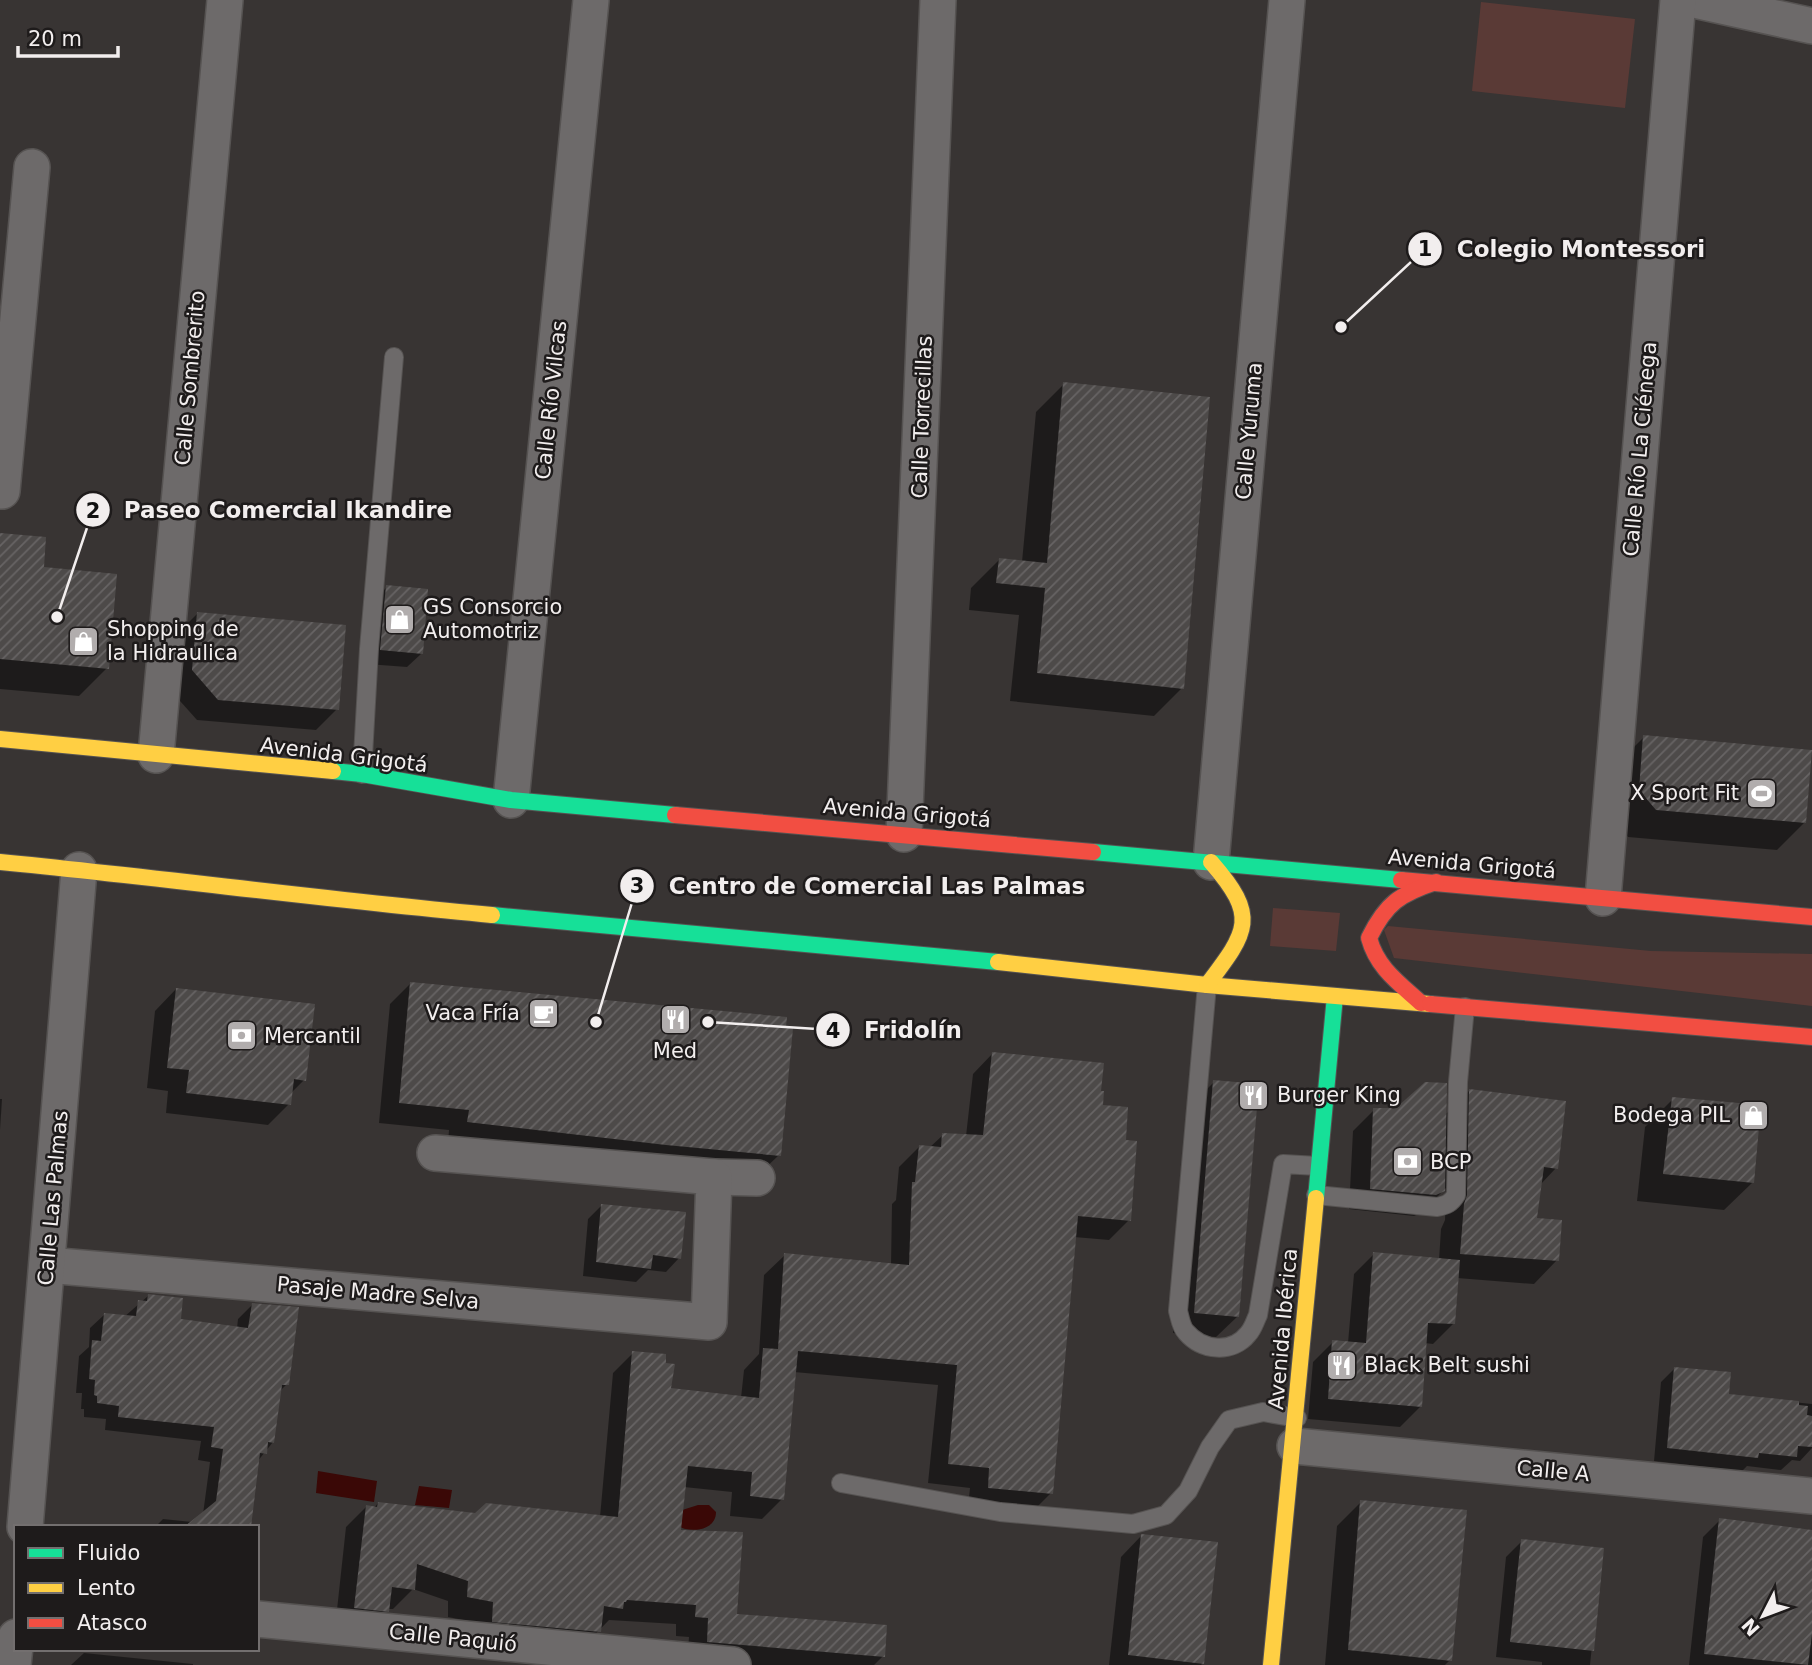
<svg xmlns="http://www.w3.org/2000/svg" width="1812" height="1665" viewBox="0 0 1812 1665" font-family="'DejaVu Sans',sans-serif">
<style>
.green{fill:#5a3a36}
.water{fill:#3a0806}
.shadow{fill:#0007}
.building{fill:url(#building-hatch)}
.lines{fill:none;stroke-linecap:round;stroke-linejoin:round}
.lane-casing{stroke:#565352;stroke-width:20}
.street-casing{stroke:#565352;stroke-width:38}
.fast-casing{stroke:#565352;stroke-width:18}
.slow-casing{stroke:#565352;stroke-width:18}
.jam-casing{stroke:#565352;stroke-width:18}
.lane{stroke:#6d6a6a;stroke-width:18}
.street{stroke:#6d6a6a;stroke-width:35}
.fast{stroke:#16e098;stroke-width:16}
.slow{stroke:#ffcf43;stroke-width:16}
.jam{stroke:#f24e42;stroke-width:16}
.labels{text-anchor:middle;stroke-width:5;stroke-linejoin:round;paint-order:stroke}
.street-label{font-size:21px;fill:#f2eeee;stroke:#1e1b1b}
.poi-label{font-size:21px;fill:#f2eeee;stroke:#1e1b1b;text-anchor:start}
.leader{fill:none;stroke:#f2eeee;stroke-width:2.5}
.callout-dot{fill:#f2eeee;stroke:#1e1b1b;stroke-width:2.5}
.mark-label{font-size:21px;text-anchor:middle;font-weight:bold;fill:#111}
.callout-label{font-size:23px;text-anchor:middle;font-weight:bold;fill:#f2eeee;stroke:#1e1b1b;stroke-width:5;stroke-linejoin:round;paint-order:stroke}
</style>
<defs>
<pattern id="building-hatch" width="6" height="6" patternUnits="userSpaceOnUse" patternTransform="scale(1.75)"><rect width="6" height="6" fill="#4d4a49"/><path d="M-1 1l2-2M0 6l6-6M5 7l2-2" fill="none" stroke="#676464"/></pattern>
</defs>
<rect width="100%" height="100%" fill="#383433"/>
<g class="green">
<polygon points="1481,2 1635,19 1625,108 1472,91"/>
<polygon points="1273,908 1340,913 1336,951 1270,946"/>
<polygon points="1388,926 1651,951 1812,954 1812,1006 1394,958 1384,930"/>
</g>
<g class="water">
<polygon points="318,1471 377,1481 374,1502 316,1493"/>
<polygon points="419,1486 452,1490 449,1508 415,1505"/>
<path d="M698,1505H709L716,1512C716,1531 690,1534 676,1525V1512Z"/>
</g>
<g class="shadow">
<polygon points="1064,384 1182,688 1154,716 1010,701 1019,615 969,610 971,588 999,560 1022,562 1036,412"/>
<polygon points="0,535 42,569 107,668 79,696 0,689"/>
<polygon points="387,587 421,654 407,667 367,664 373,601"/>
<polygon points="197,614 337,709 316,730 197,720 172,692 176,635"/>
<polygon points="1644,737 1805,822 1777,850 1628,837 1612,818 1616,765"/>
<polygon points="411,983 779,1155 758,1175 448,1143 449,1130 379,1123 390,1004"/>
<polygon points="176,989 304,1080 290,1094 289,1104 268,1125 166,1113 168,1091 147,1088 155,1011"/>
<polygon points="993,1053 1099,1093 1102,1106 1124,1141 1129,1220 1109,1240 1074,1237 1051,1493 1031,1513 968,1507 970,1488 928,1483 938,1385 794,1372 782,1499 762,1519 730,1516 732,1492 684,1487 679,1532 736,1616 883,1656 874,1665 726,1665 687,1662 689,1637 676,1636 676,1624 609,1620 579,1651 473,1641 474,1622 448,1617 448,1601 413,1589 393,1609 387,1609 367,1631 335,1628 346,1527 366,1507 374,1508 378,1503 476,1515 600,1517 613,1373 633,1353 669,1390 741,1398 744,1370 759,1354 764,1275 785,1255 891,1265 892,1204 896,1200 899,1167 919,1147 929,1148 943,1135 966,1136 973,1074"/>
<polygon points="1214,1082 1238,1316 1216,1337 1173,1333 1193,1103"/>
<polygon points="1470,1090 1556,1168 1540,1185 1535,1220 1557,1260 1534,1284 1457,1278 1453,1324 1433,1344 1425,1343 1420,1407 1400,1427 1308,1419 1313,1362 1333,1342 1348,1343 1354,1274 1374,1254 1439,1260 1441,1229 1445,1220 1446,1188 1422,1212 1414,1216 1349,1209 1353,1131 1374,1110 1444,1116"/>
<polygon points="0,1099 2,1099 0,1130"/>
<polygon points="1673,1099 1752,1183 1724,1210 1637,1201 1645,1127"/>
<polygon points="602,1205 679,1258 666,1272 648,1270 636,1282 583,1276 588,1219"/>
<polygon points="148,1296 179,1321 237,1328 238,1319 252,1305 287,1384 279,1392 273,1442 257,1462 249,1527 155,1527 163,1519 192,1522 203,1514 210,1462 198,1460 201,1441 105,1430 106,1419 84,1417 84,1409 81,1409 82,1393 76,1393 79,1356 89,1347 90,1328 104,1315 124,1317"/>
<polygon points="1675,1368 1727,1395 1812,1404 1812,1448 1800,1461 1792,1460 1781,1470 1747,1466 1742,1471 1654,1461 1661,1382"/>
<polygon points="1361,1502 1450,1660 1445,1665 1325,1665 1337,1526"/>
<polygon points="1720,1520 1812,1532 1812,1665 1689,1665 1703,1537"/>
<polygon points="1142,1535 1203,1663 1201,1665 1109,1665 1121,1557"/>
<polygon points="1522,1541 1602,1549 1590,1665 1542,1665 1542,1662 1496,1657 1506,1557"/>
<polygon points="84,1653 193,1664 193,1665 71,1665"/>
</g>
<g class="building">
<polygon points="1063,382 1210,397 1184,689 1037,673 1045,588 996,583 999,558 1047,563"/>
<polygon points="0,533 46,537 44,567 117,574 109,669 0,659"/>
<polygon points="386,585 428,589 423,654 380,650"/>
<polygon points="197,612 346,625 339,710 218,700 192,670"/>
<polygon points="1643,735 1812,750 1806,823 1656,810 1639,790"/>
<polygon points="410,982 787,1017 786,1027 793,1028 781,1156 666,1145 467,1122 469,1110 399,1103"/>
<polygon points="176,988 315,1004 306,1081 294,1079 291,1105 186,1093 189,1070 167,1068"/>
<polygon points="992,1052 1104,1063 1101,1091 1104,1091 1103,1105 1128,1107 1126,1140 1137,1141 1131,1221 1078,1216 1053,1494 988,1488 989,1468 948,1464 957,1365 798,1351 784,1500 750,1496 752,1472 688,1466 681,1530 743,1532 737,1614 887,1625 885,1657 707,1642 708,1618 695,1617 696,1605 627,1600 626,1602 624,1602 623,1609 604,1606 601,1632 492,1622 493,1602 467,1597 468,1581 417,1564 415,1590 392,1587 389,1612 354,1608 366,1505 377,1507 378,1502 475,1513 486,1503 618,1517 632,1351 666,1354 666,1363 675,1364 671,1388 759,1398 763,1348 778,1349 784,1253 909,1265 912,1182 915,1182 919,1145 941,1147 942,1133 983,1135"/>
<polygon points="1213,1080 1259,1084 1239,1317 1194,1313"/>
<polygon points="1425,1082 1447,1083 1445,1191 1436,1195 1370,1189 1373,1108 1396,1108"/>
<polygon points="1469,1089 1566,1101 1558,1169 1544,1167 1537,1218 1562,1220 1559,1261 1460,1254 1464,1204 1467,1195"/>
<polygon points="1672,1097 1761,1105 1754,1183 1663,1174"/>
<polygon points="601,1204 686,1212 681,1259 653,1255 651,1269 596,1262"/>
<polygon points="1373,1252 1460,1260 1455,1324 1428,1323 1422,1407 1328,1399 1332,1340 1366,1343"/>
<polygon points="148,1294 183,1298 181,1319 248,1328 252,1303 299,1307 289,1385 282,1385 274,1443 268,1442 267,1454 260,1453 251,1527 184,1527 216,1501 223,1449 211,1447 214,1427 118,1417 119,1406 97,1403 97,1396 94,1395 95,1380 89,1379 92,1340 101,1341 104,1313 136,1316 138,1300 147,1301"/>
<polygon points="1674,1367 1731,1372 1729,1394 1799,1401 1799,1405 1808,1406 1807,1415 1812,1416 1812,1447 1798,1446 1797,1457 1759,1453 1758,1458 1667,1448"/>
<polygon points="1360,1500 1467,1510 1452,1661 1348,1650"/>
<polygon points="1719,1518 1812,1530 1812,1634 1808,1665 1704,1654"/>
<polygon points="1141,1534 1218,1542 1204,1664 1128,1655"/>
<polygon points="1521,1539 1604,1548 1594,1651 1510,1642"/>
</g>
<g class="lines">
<defs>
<g id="lane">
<polyline points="362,774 369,649 394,357"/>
<path d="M1207,985L1178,1311C1180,1318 1181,1327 1186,1332C1202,1351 1232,1354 1248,1334C1253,1329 1255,1321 1258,1315L1283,1164L1318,1166"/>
<path d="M1316,1195L1437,1207C1447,1205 1451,1203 1456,1195L1458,1082L1465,1007"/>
<polyline points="841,1483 1000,1512 1133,1524 1166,1515 1188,1491 1210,1447 1229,1420 1263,1412 1297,1418"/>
</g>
<g id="street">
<polyline points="1694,0 1812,26"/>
<polyline points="2,491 32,167"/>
<polyline points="156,755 225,0"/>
<polyline points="511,800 591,0"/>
<polyline points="904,834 938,0"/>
<polyline points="1211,862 1287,0"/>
<polyline points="1603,898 1678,0"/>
<polyline points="714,1177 757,1178"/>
<polyline points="47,1265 709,1322 714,1177 435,1153"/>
<polyline points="1295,1446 1812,1496"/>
<polyline points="25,1527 79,870"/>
<polyline points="257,1619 733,1665"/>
<polyline points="13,1665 16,1637"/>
</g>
<g id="fast">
<polyline points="333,771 362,774 511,800 675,815"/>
<polyline points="1093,852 1401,880"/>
<polyline points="492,915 998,962"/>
<polyline points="1316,1198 1335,996"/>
</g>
<g id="slow">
<polyline points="0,739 333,771"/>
<path d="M0,862C164,878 328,900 492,915"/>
<polyline points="998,962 1207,985 1430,1004"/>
<path d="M1207,985C1248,931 1259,917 1211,862"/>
<polyline points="1271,1665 1316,1198"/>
</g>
<g id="jam">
<polyline points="675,815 1093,852"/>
<polyline points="1401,880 1812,917"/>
<path d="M1421,1003C1399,983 1377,968 1369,938C1386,903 1400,894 1436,882"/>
<polyline points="1430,1004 1812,1037"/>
</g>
</defs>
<use href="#lane" class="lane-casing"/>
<use href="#street" class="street-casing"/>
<use href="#fast" class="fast-casing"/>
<use href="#slow" class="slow-casing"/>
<use href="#jam" class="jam-casing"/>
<use href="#lane" class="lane"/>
<use href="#street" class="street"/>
<use href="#fast" class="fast"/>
<use href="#slow" class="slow"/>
<use href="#jam" class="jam"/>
</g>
<defs>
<symbol id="shop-square" viewBox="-11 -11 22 22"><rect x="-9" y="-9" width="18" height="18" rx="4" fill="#b1adad" stroke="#1e1b1b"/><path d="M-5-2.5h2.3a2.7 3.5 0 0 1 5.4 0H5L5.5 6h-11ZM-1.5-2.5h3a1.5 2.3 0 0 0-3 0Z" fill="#fff"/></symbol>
<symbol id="stadium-square" viewBox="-11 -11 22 22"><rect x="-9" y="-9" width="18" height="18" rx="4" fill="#b1adad" stroke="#1e1b1b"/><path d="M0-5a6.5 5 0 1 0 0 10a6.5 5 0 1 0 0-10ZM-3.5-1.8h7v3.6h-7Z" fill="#fff"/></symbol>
<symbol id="cafe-square" viewBox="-11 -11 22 22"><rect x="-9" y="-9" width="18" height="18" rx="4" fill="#b1adad" stroke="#1e1b1b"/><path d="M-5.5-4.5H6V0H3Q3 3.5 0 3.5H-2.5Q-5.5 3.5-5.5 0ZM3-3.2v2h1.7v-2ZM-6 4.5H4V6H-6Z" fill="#fff"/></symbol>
<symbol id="restaurant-square" viewBox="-11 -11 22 22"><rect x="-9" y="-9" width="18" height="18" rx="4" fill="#b1adad" stroke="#1e1b1b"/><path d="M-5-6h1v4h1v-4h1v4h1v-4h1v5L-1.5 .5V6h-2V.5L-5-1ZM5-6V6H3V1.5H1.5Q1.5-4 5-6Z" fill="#fff"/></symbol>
<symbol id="bank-square" viewBox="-11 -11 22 22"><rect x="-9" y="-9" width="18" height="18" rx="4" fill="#b1adad" stroke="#1e1b1b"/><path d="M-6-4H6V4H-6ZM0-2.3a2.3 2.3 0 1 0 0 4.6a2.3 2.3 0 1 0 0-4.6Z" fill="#fff"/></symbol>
</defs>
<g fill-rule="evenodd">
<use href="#shop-square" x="382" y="602" width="35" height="35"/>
<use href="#shop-square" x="66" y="624" width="35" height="35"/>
<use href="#stadium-square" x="1744" y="776" width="35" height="35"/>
<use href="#cafe-square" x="526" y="996" width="35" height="35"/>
<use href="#restaurant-square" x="658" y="1002" width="35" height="35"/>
<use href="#bank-square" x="224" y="1018" width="35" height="35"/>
<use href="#restaurant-square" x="1236" y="1078" width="35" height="35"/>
<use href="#shop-square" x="1736" y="1098" width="35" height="35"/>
<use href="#bank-square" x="1390" y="1144" width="35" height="35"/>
<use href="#restaurant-square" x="1324" y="1348" width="35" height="35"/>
</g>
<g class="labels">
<g class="street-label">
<text transform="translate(190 378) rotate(-85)" y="7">Calle Sombrerito</text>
<text transform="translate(551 400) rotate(-84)" y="7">Calle Río Vilcas</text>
<text transform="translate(922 417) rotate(-88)" y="7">Calle Torrecillas</text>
<text transform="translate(1249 431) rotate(-85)" y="7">Calle Yuruma</text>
<text transform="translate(1640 449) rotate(-85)" y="7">Calle Río La Ciénega</text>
<text transform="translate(344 755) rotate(7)" y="7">Avenida Grigotá</text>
<text transform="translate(907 813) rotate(5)" y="7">Avenida Grigotá</text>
<text transform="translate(1472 864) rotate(5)" y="7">Avenida Grigotá</text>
<text transform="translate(53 1198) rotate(-85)" y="7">Calle Las Palmas</text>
<text transform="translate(378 1293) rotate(5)" y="7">Pasaje Madre Selva</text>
<text transform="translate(1283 1329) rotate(-85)" y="7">Avenida Ibérica</text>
<text transform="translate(1553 1471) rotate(5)" y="7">Calle A</text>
<text transform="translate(453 1638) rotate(6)" y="7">Calle Paquió</text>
</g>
<g class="poi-label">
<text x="423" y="614">GS Consorcio<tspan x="423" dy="24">Automotriz</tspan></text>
<text x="107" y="636">Shopping de<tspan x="107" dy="24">la Hidraulica</tspan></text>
<text x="1739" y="800" text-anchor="end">X Sport Fit</text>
<text x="520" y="1020" text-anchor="end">Vaca Fría</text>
<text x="264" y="1043">Mercantil</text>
<text x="675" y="1058" text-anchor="middle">Med</text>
<text x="1277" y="1102">Burger King</text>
<text x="1730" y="1122" text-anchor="end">Bodega PIL</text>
<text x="1430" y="1169">BCP</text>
<text x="1364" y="1372">Black Belt sushi</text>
</g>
</g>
<path class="leader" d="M1341 327L1425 249M57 617L93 510M596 1022L637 886M708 1022L833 1030"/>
<g class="callout-dot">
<circle cx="1341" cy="327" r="7"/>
<circle cx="57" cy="617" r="7"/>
<circle cx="596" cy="1022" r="7"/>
<circle cx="708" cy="1022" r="7"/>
<circle cx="1425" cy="249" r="18"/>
<circle cx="93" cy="510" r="18"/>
<circle cx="637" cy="886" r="18"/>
<circle cx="833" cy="1030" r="18"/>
</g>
<g class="mark-label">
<text x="1425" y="256">1</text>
<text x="93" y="518">2</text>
<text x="637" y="893">3</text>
<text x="833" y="1038">4</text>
</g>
<g class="callout-label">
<text x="1581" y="257">Colegio Montessori</text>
<text x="288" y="518">Paseo Comercial Ikandire</text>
<text x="877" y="894">Centro de Comercial Las Palmas</text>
<text x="913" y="1038">Fridolín</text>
</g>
<rect x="14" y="1525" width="245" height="126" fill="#1e1b1b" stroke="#736f6f" stroke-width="2"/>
<rect x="28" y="1548" width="35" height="10" fill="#16e098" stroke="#736f6f" stroke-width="2"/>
<text x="77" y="1560" font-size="21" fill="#f2eeee">Fluido</text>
<rect x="28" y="1583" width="35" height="10" fill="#ffcf43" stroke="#736f6f" stroke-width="2"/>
<text x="77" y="1595" font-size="21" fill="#f2eeee">Lento</text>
<rect x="28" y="1618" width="35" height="10" fill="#f24e42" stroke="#736f6f" stroke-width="2"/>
<text x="77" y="1630" font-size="21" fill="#f2eeee">Atasco</text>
<g transform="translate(1763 1616) rotate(228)" stroke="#1e1b1b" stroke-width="5" paint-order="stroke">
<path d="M0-5L12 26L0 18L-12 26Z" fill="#f2eeee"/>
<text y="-10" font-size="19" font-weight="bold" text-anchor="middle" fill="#f2eeee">N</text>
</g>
<path d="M18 46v10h100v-10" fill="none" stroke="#f2eeee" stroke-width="3.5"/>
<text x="28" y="46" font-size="21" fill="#f2eeee" stroke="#1e1b1b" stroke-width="5" paint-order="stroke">20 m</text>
</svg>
